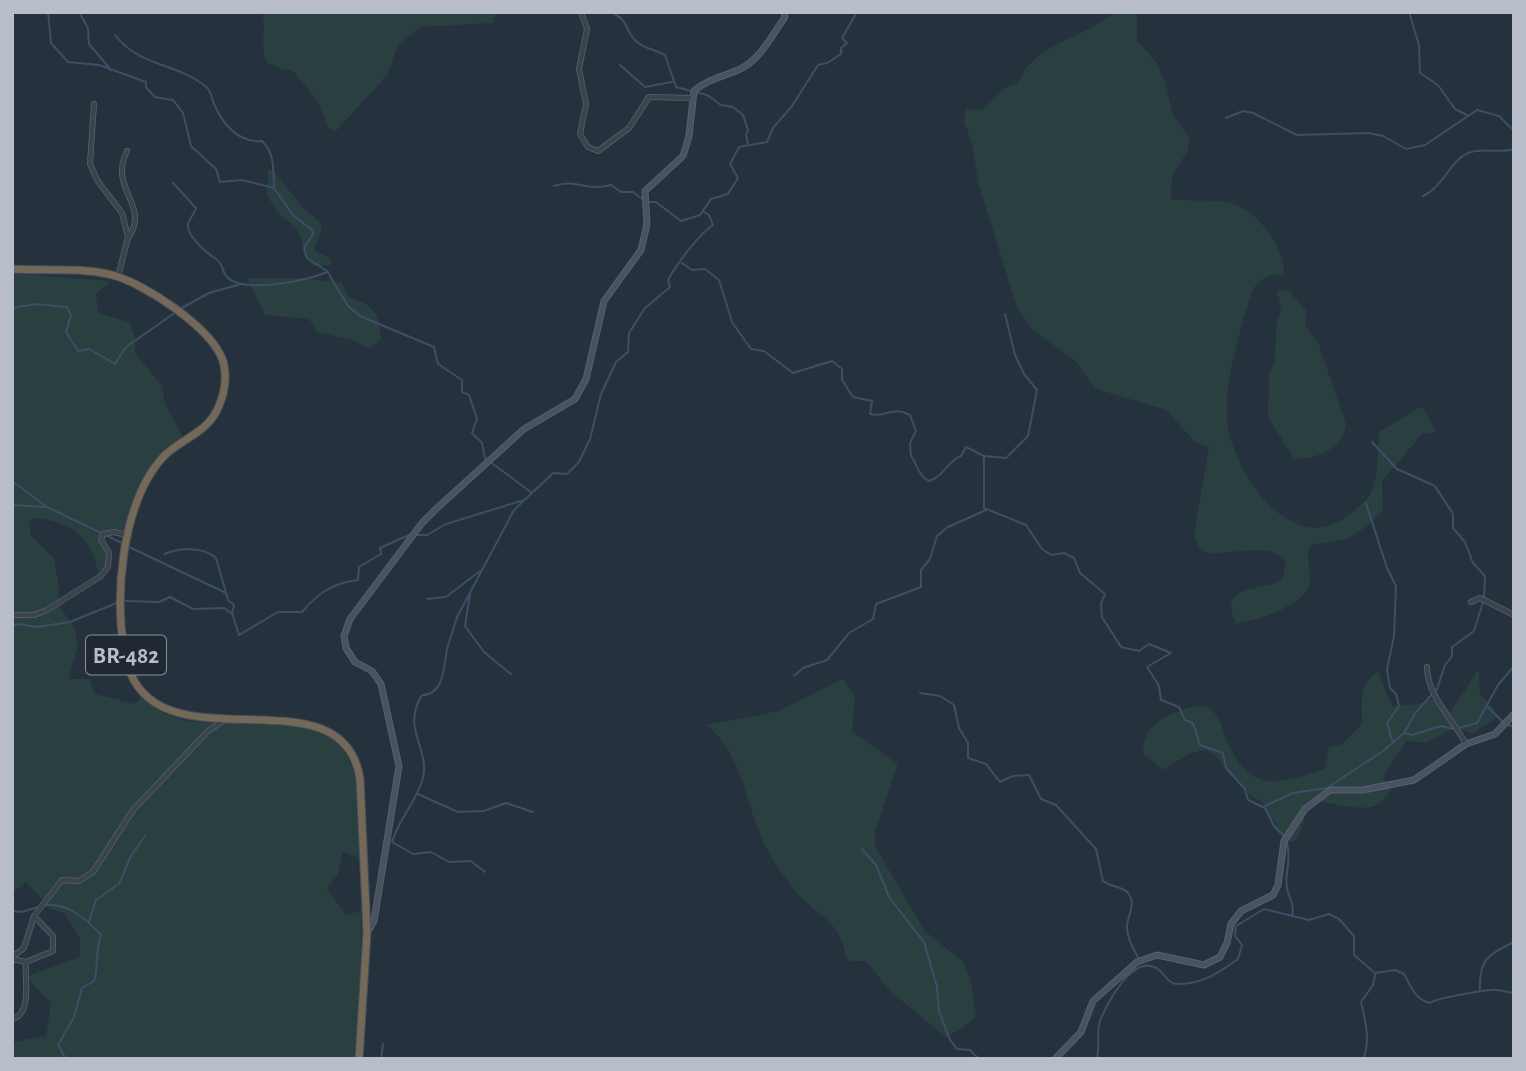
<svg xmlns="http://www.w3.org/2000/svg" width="1526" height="1071" viewBox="0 0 1526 1071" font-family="'Alegreya Sans',sans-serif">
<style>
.green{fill:#293f40}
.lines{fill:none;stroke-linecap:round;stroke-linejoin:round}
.stream{stroke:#3d4f66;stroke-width:2}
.street-casing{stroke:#58616c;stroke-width:6}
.secondary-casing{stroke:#58616c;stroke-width:7}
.highway-casing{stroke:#454e59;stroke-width:9}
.street{stroke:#3a434e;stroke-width:4.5}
.secondary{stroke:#495261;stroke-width:5}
.highway{stroke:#746858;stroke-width:7}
.labels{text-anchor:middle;stroke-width:7;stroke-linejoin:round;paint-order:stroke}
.shield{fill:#1f2833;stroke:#89919c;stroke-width:2}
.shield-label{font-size:23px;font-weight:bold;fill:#b7bec9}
</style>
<rect width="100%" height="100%" fill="#26313e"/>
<g class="green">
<path d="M255,12H497L493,23L420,27L397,47L388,74L335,132L328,127L317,100L292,70H284L267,63C259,46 267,29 262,13Z"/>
<path d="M1115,12H1133L1137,17V41L1157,63L1165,81L1173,115L1189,137L1188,150L1172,176L1171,199C1189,202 1208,199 1226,202C1256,207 1285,246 1284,275C1269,274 1262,277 1253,289C1241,326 1222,387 1228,426C1235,474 1291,557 1346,517C1356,509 1367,502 1372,490C1379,472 1377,451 1379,432L1422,406L1437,432L1422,434L1382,481L1383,510C1375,520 1355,537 1342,540C1330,543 1321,541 1309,547C1305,560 1313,574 1309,586C1303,605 1254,623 1236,623C1216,582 1263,592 1282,580L1286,563C1274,540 1228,556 1206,553L1198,546L1194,534L1209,447L1195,442L1166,410L1096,389L1075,361L1033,330L1017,308L978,182L972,144L964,121L966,109L981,110L1006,87L1018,83C1032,44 1087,37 1115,12Z"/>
<polygon points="268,170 274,171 303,208 319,221 322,229 314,251 330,258 331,265 313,266 304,256 302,239 295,227 278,213 267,196"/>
<path d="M12,273L111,281L96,294L98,313L129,322L135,338V353L162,386L165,404L183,437C145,468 139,488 126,534L113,530L104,536L111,558L99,577C92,536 71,521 33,518L29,522L31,536L54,559L59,586L58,604L76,630L77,650L68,679H89L95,694L135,704L143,695C151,702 158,710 168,715C228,741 326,685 354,773C362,800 361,831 362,859L343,852L338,874L327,889L346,915L361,911L362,957L355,1059H12V1042L46,1036L51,1003L28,979L30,975L80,957V939L65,913L51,909L26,882L12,893Z"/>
<path d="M250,278H302L342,283L349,297C374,306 378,310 381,339L370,349L352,340L317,332L309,319L265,315L248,281Z"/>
<path d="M1283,290H1288L1307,311L1305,325L1319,345L1346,424C1343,450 1316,459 1294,459L1268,417L1269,374L1275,361L1276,326L1281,309L1277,291Z"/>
<path d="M1479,669L1480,694L1492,707L1496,718L1472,734L1456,727L1425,743L1407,740L1383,776L1391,789C1377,820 1344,804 1317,801L1302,810L1304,821L1296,840L1291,843L1278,833L1275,821L1268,817L1263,803L1250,795L1214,754L1205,750L1191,753L1163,770L1144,755C1137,723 1182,705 1207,706C1221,716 1222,729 1228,743C1253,797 1280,782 1325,769L1329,747L1342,744L1362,724C1362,702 1358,685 1378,672L1392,706L1419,704L1433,699L1450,713Z"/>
<path d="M843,679L855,696L852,731L898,764L875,831V846L925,931L962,961L970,977L976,1016L963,1028L946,1037L891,992L866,961H850L846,957C840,921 821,919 799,895C789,883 778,869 770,855C746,815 746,756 706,725L779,711Z"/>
</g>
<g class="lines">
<g class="stream">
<polyline points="48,12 51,43 68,62 99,65 146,82 146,87 155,97 173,100 183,113 191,146 216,169 220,182 242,180 274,188 293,215 312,230 313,234 304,248 307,258 327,271 348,306 360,316 434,347 438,364 462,380 462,392 469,395 477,419 472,433 482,443 485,458 532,493"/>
<polyline points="79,12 88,28 89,44 111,70"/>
<path d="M610,12C631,20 624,32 637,42C645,49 656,50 665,55L676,87L707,95L721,105L733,107L743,115L748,130L746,135L748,144"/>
<polyline points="1409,12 1419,45 1420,73 1438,85 1455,109 1467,115"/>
<path d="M115,35C140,67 174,62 204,85C211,90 211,96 214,104C223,125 239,143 262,141C275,153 273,170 274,187"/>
<polyline points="620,65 645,87 672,82"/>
<polyline points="1226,118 1243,111 1253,113 1297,135 1369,133 1383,136 1406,149 1425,145 1477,110 1499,116 1514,131"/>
<path d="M173,183L196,208C195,214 187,220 188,227C189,238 208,254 216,259C224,264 221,271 227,277C244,294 307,281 327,272"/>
<path d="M554,186C576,178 586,192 611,185L621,192H633L646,202H656L681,221L700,215L711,199L728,194L738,178L730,164L739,147L767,142L773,128L792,106L818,65L827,63L841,54V48L847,43L842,38L857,12"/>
<path d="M1423,196C1443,187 1450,161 1468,153C1483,147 1499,154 1514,149"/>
<path d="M682,263L692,270L705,269L719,280L732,322L751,349L764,351L793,373L832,361L842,369V380L853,397L872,401L870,414C886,418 892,405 910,415L916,431L910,443L911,456C917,464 919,477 929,481C944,477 947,461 961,456L966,447L984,456L1006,458L1028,436L1037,390L1024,374L1015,355L1005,314"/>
<polyline points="12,308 36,304 67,307 71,315 66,332 78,351 89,349 115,364 126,347 176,312"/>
<polyline points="180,309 209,293 241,284"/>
<polyline points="1372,442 1397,469 1435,486 1453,514 1453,528 1465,542 1473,563 1485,576 1484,597"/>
<polyline points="984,456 984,508 1026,525 1042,549 1051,555 1064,553 1074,558 1080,573 1105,594 1101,604 1102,617 1121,647 1139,651 1149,644 1171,653 1147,667 1159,686 1161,700 1179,707 1185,720 1193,723 1200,745 1223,753 1226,768 1245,789 1248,800 1265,808 1274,826 1285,837"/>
<polyline points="12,481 47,507 122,543"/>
<polyline points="1366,503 1387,568 1396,586 1394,636 1387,669 1390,688 1396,694 1399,706 1387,723 1392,740"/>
<polyline points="12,505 46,507"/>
<polyline points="415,535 427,535 446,524 524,500"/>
<polyline points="127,546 226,593"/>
<path d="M165,554C179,547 204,547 216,558L228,600L234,605L232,613L239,635L278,612H302C318,593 333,583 358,580L359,567L381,554L380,548L409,535"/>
<polyline points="470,593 465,626 484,652 511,674"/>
<polyline points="427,599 446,597 480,571"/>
<polyline points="125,601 159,602 170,597 193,609 224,608 231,613"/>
<polyline points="12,626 18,624 37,627 70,622 119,602"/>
<polyline points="794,676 803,668 827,660 849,633 873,619 876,604 921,587 921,570 930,559 937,536 948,527 986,510"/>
<path d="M920,693L940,696L954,705L959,728L968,743V758L986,764L1000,782L1013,776L1029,775L1041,799L1056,805L1096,849L1103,881C1110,887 1122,886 1128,893C1137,905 1127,915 1127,927C1127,938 1133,949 1139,959"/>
<polyline points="1487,706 1503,722"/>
<polyline points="1508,725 1514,727"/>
<polyline points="1404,733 1412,735 1441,726 1455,729 1477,723 1498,685 1514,666"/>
<polyline points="418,794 458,812 484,811 506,803 533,812"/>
<polyline points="1265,806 1293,793 1327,788 1383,751 1404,733 1416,712 1437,689 1445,665 1452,656 1452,647 1474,631 1483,602"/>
<path d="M1287,843C1292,863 1284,872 1287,888C1289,899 1295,904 1292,916"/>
<polyline points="862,849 876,865 889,897 924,942 937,987 939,1011 950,1040 957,1049 970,1050 979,1059"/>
<path d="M485,872L471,861L449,862L431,852L413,854L392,842C398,820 417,801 423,778C430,748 401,729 422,695C444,695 444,666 447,649C450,638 454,628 457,617L514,510L553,473L567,474L579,462L590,439L601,394L616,362L628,352L629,333L645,308L670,287L668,280C676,265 699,234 713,225L709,215L704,212"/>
<path d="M12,911C25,913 27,910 38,907C64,899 84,917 101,935C95,950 99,965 94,981L82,988L74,1017L58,1045L66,1059"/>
<polyline points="89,922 96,900 119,884 131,856 145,836"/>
<path d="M1480,991C1479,960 1486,956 1514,942"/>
<polyline points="381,1059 383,1044"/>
<path d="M1097,1059C1100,1047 1096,1032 1100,1021C1106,1005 1133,952 1158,969C1166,975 1168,985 1179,984C1203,984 1220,972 1238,959L1242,945L1235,936L1236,926L1264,909L1309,920L1329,914L1339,919L1354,936V955L1375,973L1395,970L1404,974C1411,986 1414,999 1430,1003C1436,998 1480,991 1491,990C1498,989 1506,992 1514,993"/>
<path d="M1363,1059C1371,1042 1365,1019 1361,1002L1373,985L1375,975"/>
</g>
<defs>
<g id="street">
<polyline points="581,12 587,29 579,69 586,104 580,134 588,147 598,151 629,128 649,97 693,98"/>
<polyline points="94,104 90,164 97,180 122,213 128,237 118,277"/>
<path d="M127,151C108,189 150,204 129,237"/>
<polyline points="1471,602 1480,598 1514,615"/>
<polyline points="12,615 34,615 47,610 101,576 108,567 109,553 101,540 103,534 114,532 129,536"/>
<path d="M1427,667C1427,696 1453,719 1466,744"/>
<polyline points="12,957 24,948 34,916"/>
<polyline points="12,959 26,962 53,951 53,936 34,916 62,880 79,881 93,872 133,810 208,731 226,719"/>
<path d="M12,1019C33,1014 24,979 26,962"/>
</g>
<g id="secondary">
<path d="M367,933L374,921L399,766L381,684L372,671L355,662L346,648L344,636L350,619L422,523L437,508L524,429L575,399L586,379L604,301L641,250L647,224L645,191L683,156L689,136L694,91C708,79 722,77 738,70C760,61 772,35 785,17L784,12"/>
<polyline points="1055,1059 1081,1032 1093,1001 1137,962 1157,955 1204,965 1220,957 1227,943 1231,924 1241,911 1273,895 1278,885 1284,841 1305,809 1330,790 1363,790 1414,780 1466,744 1495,734 1514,714"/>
</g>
<path id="highway" d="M12,269C46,271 79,267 112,275C144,283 212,328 223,361C228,378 224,397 216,412C205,433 180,440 164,456C121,502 112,604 127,663C156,772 343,666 360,779L367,933L359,1059"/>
</defs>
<use href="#street" class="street-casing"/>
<use href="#secondary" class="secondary-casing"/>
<use href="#highway" class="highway-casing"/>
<use href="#street" class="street"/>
<use href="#secondary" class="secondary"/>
<use href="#highway" class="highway"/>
</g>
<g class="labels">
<rect class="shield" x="86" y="635.5" width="80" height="39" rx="5"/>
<g class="shield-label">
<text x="126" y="663">BR-482</text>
</g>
</g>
<rect width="1526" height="1071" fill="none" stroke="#b7bec9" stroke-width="28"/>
</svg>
